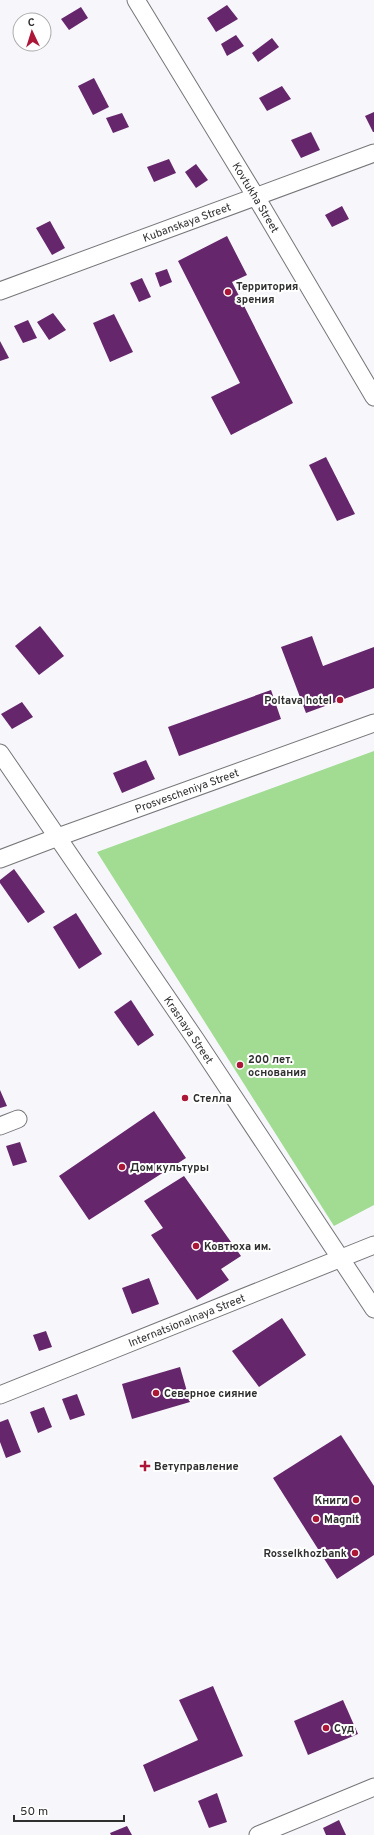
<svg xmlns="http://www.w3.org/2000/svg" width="374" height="1835" viewBox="0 0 374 1835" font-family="Overpass,sans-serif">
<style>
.green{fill:#a1dc92}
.building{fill:#65266b}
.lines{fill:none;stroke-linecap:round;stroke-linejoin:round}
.street-casing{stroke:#76767a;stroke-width:19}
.street{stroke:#fff;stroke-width:17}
.poi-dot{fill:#ac1738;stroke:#fff;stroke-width:1.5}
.labels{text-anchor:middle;stroke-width:4;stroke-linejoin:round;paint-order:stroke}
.street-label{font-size:11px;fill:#2f2f30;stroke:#fff}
.poi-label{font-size:11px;font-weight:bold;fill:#2f2f30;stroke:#fff;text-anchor:start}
</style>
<rect width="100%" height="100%" fill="#f7f7fb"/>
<polygon class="green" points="374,751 374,1205 334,1226 97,852"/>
<g class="building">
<polygon points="227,5 238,19 216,32 207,18"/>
<polygon points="81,7 88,18 69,30 61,19"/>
<polygon points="236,35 244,46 227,56 221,44"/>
<polygon points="272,38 279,47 258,62 252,53"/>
<polygon points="94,78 109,107 93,115 78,86"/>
<polygon points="282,86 291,99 267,111 259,98"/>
<polygon points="374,112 374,132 373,132 365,116"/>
<polygon points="122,113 129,127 113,133 106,118"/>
<polygon points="311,132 320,150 301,158 291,140"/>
<polygon points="169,159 176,173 154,182 147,167"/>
<polygon points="196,164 208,180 196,188 185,172"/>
<polygon points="342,206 349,219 332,227 325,215"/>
<polygon points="50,221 65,248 52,255 36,228"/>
<polygon points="227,236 247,275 232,282 293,403 231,435 211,397 240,383 178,261"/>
<polygon points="167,269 172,282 160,287 155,273"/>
<polygon points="142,278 151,297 139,302 130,283"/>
<polygon points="53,313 66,330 49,340 37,322"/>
<polygon points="114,314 133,352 110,362 93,323"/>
<polygon points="28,320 37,338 23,343 14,326"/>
<polygon points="0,341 9,358 0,361"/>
<polygon points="326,457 355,514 337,521 309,465"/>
<polygon points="40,626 64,656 39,675 15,646"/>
<polygon points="312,636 323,666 374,647 374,688 306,713 281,647"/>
<polygon points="271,690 281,719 179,756 168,727"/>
<polygon points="22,702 33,717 12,729 1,714"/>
<polygon points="146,760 155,779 122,793 113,773"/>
<polygon points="14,869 45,912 28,923 0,883 0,880"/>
<polygon points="76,913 102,954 79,969 53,927"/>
<polygon points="131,1000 154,1035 138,1046 114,1012"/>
<polygon points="0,1090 7,1106 0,1108"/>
<polygon points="154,1111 186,1158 89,1220 59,1176"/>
<polygon points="20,1142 27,1162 13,1166 6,1146"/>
<polygon points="184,1176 241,1256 221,1269 229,1280 197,1300 151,1235 163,1228 144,1201"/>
<polygon points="149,1278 159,1304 132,1314 122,1288"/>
<polygon points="282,1318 306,1355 259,1387 232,1351"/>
<polygon points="46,1331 52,1347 39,1351 33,1335"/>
<polygon points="180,1367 190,1402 132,1419 122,1384"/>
<polygon points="77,1394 85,1415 70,1420 62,1399"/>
<polygon points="44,1407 52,1427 38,1433 30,1412"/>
<polygon points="8,1419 21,1452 6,1458 0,1442 0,1422"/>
<polygon points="341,1435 374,1486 374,1555 337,1579 273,1478"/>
<polygon points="213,1686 243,1756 154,1792 143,1765 198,1740 179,1700"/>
<polygon points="343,1700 358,1734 308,1755 294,1721"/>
<polygon points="217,1793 227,1822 209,1828 198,1801"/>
<polygon points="339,1820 346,1835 326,1835 323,1828"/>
<polygon points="127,1826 132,1835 111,1835 110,1833"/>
</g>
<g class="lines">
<defs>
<g id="street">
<path id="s1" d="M136,0L256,197L374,397"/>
<path id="s2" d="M0,291L374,153"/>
<path id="s3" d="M0,753L196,1040L374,1309"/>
<path id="s4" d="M0,859L58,837L374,723"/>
<polyline points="0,1126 18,1119"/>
<path id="s5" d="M0,1395L374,1245"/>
<polyline points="258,1835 374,1787"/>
</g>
</defs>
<use href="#street" class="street-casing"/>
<use href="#street" class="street"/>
</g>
<g class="poi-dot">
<circle cx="228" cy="292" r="4"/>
<circle cx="340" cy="700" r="4"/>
<circle cx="240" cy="1065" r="4"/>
<circle cx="185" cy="1098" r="4"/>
<circle cx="122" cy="1167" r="4"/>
<circle cx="196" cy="1246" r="4"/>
<circle cx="156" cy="1393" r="4"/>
<path d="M143 1460h4v4h4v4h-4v4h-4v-4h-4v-4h4z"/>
<circle cx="356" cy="1500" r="4"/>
<circle cx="316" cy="1519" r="4"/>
<circle cx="355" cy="1553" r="4"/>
<circle cx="326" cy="1728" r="4"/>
</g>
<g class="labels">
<g class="street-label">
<text dy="4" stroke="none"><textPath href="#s1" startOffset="231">Kovtukha Street</textPath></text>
<text dy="4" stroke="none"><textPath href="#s2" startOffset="199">Kubanskaya Street</textPath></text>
<text dy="4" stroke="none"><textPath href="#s4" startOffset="199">Prosvescheniya Street</textPath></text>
<text dy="4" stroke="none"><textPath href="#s3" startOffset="335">Krasnaya Street</textPath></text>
<text dy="4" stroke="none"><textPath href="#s5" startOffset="201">Internatsionalnaya Street</textPath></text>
</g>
<g class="poi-label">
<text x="236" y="290">Территория<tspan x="236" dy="13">зрения</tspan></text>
<text x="332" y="704" text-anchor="end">Poltava hotel</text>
<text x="248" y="1063">200 лет.<tspan x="248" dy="13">основания</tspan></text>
<text x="193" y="1102">Стелла</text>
<text x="130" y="1171">Дом культуры</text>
<text x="204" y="1250">Ковтюха им.</text>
<text x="164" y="1397">Северное сияние</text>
<text x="154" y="1470">Ветуправление</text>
<text x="348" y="1504" text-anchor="end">Книги</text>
<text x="324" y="1523">Magnit</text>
<text x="347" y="1557" text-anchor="end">Rosselkhozbank</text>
<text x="334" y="1732">Суд</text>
</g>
</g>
<g transform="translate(32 32) rotate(356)"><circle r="19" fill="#ffffff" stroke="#acacac"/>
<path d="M0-3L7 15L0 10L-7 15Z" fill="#ac1738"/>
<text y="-6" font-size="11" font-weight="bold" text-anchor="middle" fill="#2f2f30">С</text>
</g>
<path d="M14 1815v6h110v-6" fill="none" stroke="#2f2f30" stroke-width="2"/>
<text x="20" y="1815" font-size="12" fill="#2f2f30" stroke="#ffffff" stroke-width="3" paint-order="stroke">50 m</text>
</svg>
